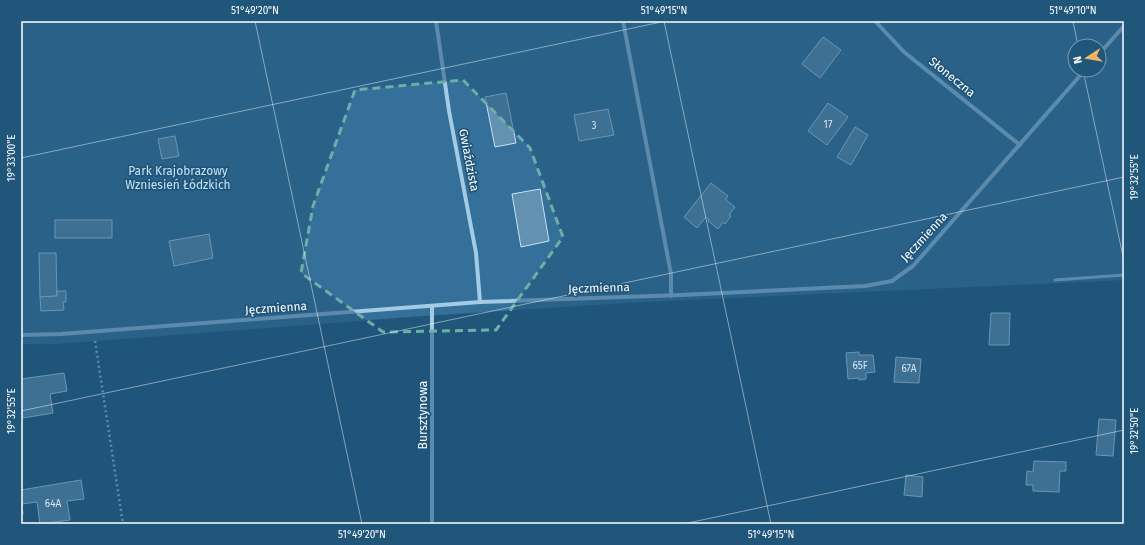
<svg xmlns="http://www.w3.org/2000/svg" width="1145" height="545" viewBox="0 0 1145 545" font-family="'Fira Sans',sans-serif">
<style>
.green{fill:#347099;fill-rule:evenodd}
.building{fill:#6291b1;stroke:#c6e2f5}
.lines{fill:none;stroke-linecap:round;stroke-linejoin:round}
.path{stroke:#a3cbe6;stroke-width:2.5;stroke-dasharray:2 3;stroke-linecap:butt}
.lane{stroke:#a3cbe6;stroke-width:3}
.street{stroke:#a3cbe6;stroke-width:4}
.marked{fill:none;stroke:#6fada8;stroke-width:3;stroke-dasharray:8 5;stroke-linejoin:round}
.ticks{fill:none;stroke:#fff;stroke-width:1;stroke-opacity:0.45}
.labels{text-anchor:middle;stroke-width:3.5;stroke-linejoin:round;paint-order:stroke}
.number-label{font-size:10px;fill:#d8e4ec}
.street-label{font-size:12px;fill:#fff;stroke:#21567b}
.park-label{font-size:12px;fill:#c6e2f5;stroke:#21567b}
.neatline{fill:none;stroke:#fff;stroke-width:1.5}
.ticks-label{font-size:10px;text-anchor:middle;fill:#fff}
</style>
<rect width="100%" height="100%" fill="#21567b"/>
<path class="green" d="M21,21H1124V280L641,302L423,316L56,344H21ZM1075,46H1099V70H1075Z"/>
<g class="building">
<polygon points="823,37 841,50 820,78 802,64"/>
<polygon points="506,93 516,143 495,147 485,97"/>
<polygon points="828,103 848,117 827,145 808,131"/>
<polygon points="608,109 614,135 579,141 574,115"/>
<polygon points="855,127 868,135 851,165 837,157"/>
<polygon points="175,136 179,156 162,159 158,139"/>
<polygon points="711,183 728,196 726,199 726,200 735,207 729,215 731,216 725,224 723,222 718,229 708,221 709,220 706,217 697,228 684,217"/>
<polygon points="540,189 549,241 521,247 512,194"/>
<rect x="55" y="220" width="57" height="18"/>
<polygon points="209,234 213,258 174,266 169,241"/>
<polygon points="39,253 56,253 57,296 40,297"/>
<polygon points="57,291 66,291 66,302 63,302 64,310 41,311 40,297 57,296"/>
<polygon points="991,313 1010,313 1009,345 989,345"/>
<polygon points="859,352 859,355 873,355 875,372 866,373 866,379 859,380 859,378 848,379 846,353"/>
<polygon points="896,357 921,359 919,383 894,382"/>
<polygon points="64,373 67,391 50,394 53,413 23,418 21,404 21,379"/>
<polygon points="1099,419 1116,420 1113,456 1096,455"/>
<polygon points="1034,461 1066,462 1066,471 1060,471 1059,492 1033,491 1033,485 1026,485 1027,471 1033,472"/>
<polygon points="906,475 923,477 922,497 904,495"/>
<polygon points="81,480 84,499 67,501 70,520 40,524 37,502 22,504 23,514 21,514 21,490"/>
</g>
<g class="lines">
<polyline class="path" points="95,341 123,524"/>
<polyline class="lane" points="1055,280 1124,275"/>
<g class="street">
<polyline points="436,21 449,111 476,253 480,302"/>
<polyline points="623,21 671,274 671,296"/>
<polyline points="875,21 904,52 1020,145"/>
<polyline points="1099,54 1124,26"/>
<polyline points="432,306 432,524"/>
<polyline points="21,335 61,334 480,302 681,295 865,286 892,281 913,266 1085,70"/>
</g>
</g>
<path d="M0 0H1145V545H0ZM463,80L530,148L563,237L496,330L383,332L301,273L313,206L355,90Z" fill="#21567b" fill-opacity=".55" fill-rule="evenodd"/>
<path class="marked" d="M463,80L530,148L563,237L496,330L383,332L301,273L313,206L355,90Z"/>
<path class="ticks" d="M255,21L362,524M664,21L771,524M1073,21L1078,46M1083,70L1124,261M21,158L666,21M21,411L1124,177M683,524L1124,430"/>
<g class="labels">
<g class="number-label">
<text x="828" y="128">17</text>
<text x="594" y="129">3</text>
<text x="860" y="369">65F</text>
<text x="909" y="372">67A</text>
<text x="53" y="507">64A</text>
</g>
<g class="street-label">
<text transform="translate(952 77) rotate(39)" y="4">Słoneczna</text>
<text transform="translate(469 160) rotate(79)" y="4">Gwiaździsta</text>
<text transform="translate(924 237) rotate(-47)" y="4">Jęczmienna</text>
<text transform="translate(599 288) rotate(-2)" y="4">Jęczmienna</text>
<text transform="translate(276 308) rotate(-4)" y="4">Jęczmienna</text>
<text transform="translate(423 415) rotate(-90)" y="4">Bursztynowa</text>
</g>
<g class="park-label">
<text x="178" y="175">Park Krajobrazowy<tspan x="178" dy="14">Wzniesień Łódzkich</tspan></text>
</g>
</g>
<rect width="1145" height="545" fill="none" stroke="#21567b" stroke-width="44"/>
<g transform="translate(1087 58) rotate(258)"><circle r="19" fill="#21567b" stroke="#7a9ab0"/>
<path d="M0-3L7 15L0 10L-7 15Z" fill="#f3b464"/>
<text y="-6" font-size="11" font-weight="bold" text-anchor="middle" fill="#ffffff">N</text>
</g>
<rect x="22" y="22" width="1101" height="501" class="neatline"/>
<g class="ticks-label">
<text x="255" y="14">51°49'20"N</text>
<text x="664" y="14">51°49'15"N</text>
<text x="1073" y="14">51°49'10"N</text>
<text transform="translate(11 158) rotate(-90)" y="4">19°33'00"E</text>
<text transform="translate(1134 177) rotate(-90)" y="4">19°32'55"E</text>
<text transform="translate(11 411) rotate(-90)" y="4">19°32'55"E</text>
<text transform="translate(1134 431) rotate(-90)" y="4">19°32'50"E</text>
<text x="362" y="538">51°49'20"N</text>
<text x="771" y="538">51°49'15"N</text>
</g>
</svg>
